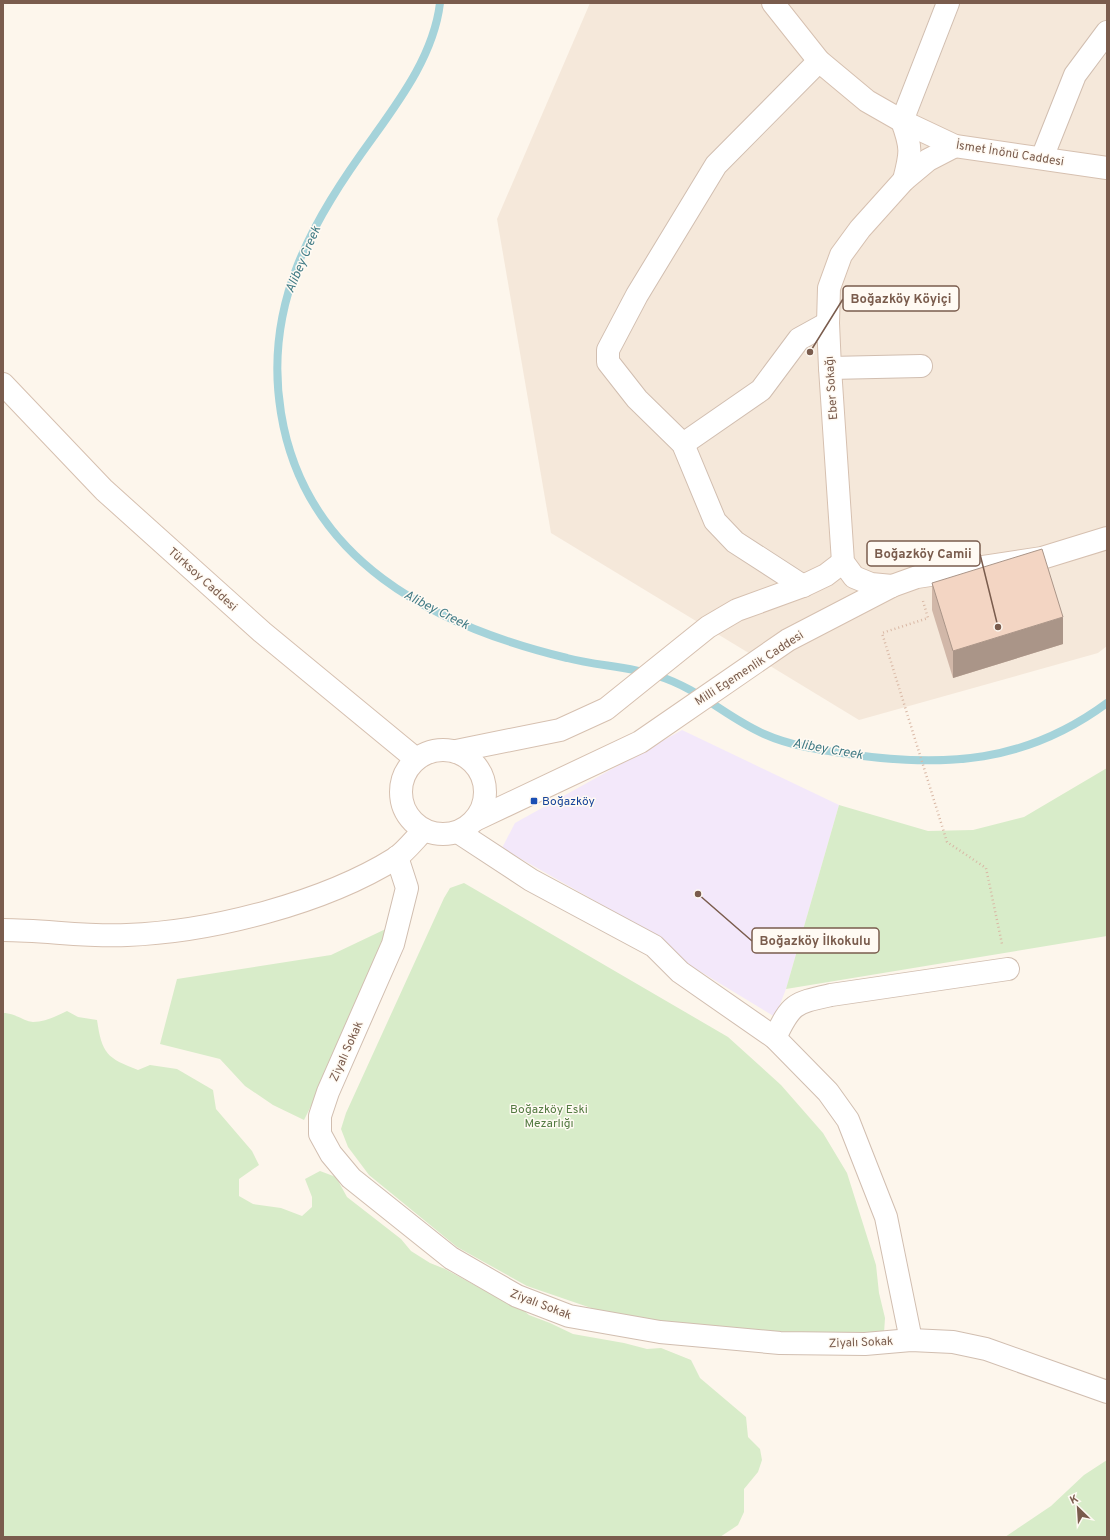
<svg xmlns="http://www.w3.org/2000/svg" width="1110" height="1540" viewBox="0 0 1110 1540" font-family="Overpass,sans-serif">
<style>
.residential{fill:#f5e8da}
.education{fill:#f3e8fa}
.green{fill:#d8ecc9}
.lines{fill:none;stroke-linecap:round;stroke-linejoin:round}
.stream{stroke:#a5d3da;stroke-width:8}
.street-casing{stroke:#d1beb0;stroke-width:24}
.secondary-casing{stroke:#d6c0b0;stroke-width:24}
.path{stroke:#d9b8a5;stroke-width:2.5;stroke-dasharray:1 3;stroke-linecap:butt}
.street{stroke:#fff;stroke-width:22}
.secondary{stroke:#fff;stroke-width:22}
.wall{fill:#d1b7a8}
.shaded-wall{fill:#aa9588}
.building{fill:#f3d5c3;stroke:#aa9588}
.transit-dot{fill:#1a4fb4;stroke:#fffaf3;stroke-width:1.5}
.labels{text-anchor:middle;stroke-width:3;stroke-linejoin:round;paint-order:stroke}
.street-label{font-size:12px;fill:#7a5c4d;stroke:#fffaf3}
.transit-label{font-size:12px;fill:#164399;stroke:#fffaf3;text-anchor:start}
.park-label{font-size:12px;fill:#537a41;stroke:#fffaf3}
.water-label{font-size:13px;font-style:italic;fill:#437c86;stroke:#fffaf3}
.leader{fill:none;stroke:#7a5c4d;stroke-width:1.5}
.callout-dot{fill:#7a5c4d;stroke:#fffaf3;stroke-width:1.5}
.callout{fill:#fffaf3;stroke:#7a5c4d;stroke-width:1.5}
.callout-label{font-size:13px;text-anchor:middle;font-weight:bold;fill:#7a5c4d}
</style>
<rect width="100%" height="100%" fill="#fdf6ec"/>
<polygon class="residential" points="590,3 1107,3 1107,646 1098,653 859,720 551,533 497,219"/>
<polygon class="education" points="682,730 839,805 786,989 775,1017 683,961 664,940 502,848 515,823"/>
<g class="green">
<polygon points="1107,768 1107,936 786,989 839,805 928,831 973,830 1024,817"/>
<polygon points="464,883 728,1037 781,1085 823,1133 847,1173 876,1265 879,1293 885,1318 884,1333 874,1348 658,1331 527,1286 457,1247 369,1175 348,1147 341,1129 346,1113 444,898 450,888"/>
<polygon points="392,926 392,944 304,1120 273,1105 245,1086 220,1059 160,1044 177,979 331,955"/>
<path d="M67,1011L78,1017L97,1020C102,1054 107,1058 138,1070L150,1065L177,1069L213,1090L216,1109L252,1151L259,1165L239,1179V1196L253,1204L281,1208L302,1216L312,1207V1197L305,1179L320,1171L336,1177L347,1197L401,1239L411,1251L430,1263L445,1269L493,1295L515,1303L529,1315L550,1323L573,1334L624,1343L647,1349L661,1348L691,1360L700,1378L746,1417L748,1437L760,1449L762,1460L758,1472L744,1489V1512L738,1525L720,1537H3V1013C15,1013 23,1021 33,1022C45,1022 57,1016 67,1011Z"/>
<polygon points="1107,1460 1107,1537 1005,1537 1051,1506 1084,1475"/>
</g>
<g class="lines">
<path class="stream" d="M440,3C434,53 402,97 374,136C312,221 263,304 281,413C305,561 434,626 567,658C597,666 628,666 658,676C698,688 727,718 764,734C791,746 820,750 848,754C945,768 1026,763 1107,703"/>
<defs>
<g id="street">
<polyline points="902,121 948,3"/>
<polyline points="1042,158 1075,75 1107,32"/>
<polyline points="830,368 921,366"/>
<polyline points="683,444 761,390 799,339 828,323"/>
<polyline points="803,586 735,542 715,521 683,444 637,399 608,362 608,350 637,295 716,165 819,61"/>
<polyline points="458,832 531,880 654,946 680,972 775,1038 828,1092 848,1120 886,1217 911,1340"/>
<polyline points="397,857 407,888 393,944 328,1092 320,1116 320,1134 331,1154 351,1178 451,1258 517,1296 569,1316 660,1332 780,1343 865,1344 911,1340 953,1342 986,1349 1107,1392"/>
<path d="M775,1038C791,1003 795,1003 831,995L1008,969"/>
</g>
<g id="secondary">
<polyline points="773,3 819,61 867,101 902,121 955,146 1107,168"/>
<path d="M902,121C912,148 911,153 904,180"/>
<polyline points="3,384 104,490 262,632 416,759"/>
<polyline points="892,586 871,584 854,577 843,562 830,368 828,323 829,288 841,255 860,229 904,180 928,160 955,146"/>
<circle cx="443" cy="792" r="42"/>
<polyline points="456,751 560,730 606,709 708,627 737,610 803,586 826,575 843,562"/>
<polyline points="475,820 640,742 788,640 892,586 917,577 1042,558 1107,538"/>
<path d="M3,930C44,930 86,937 127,935C211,932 324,903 396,858C406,851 415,839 424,830"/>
</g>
</defs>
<use href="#street" class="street-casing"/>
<use href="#secondary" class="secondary-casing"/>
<polyline class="path" points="923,601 928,618 882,633 947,842 986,868 1002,944"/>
<use href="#street" class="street"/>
<use href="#secondary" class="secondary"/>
</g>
<polygon class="wall" points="932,583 1063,644 953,678 932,610"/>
<polygon class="shaded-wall" points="1063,617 1063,644 953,678 953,651"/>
<polygon class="building" points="1042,549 1063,617 953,651 932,583"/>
<rect class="transit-dot" x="530" y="797" width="8" height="8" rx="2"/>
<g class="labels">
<g class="street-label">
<text transform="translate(1010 153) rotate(9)" y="4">İsmet İnönü Caddesi</text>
<text transform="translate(831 388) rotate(-94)" y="4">Eber Sokağı</text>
<text transform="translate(203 579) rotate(42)" y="4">Türksoy Caddesi</text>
<text transform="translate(749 668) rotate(-33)" y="4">Milli Egemenlik Caddesi</text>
<text transform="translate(346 1051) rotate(-66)" y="4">Ziyalı Sokak</text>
<text transform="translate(541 1304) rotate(21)" y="4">Ziyalı Sokak</text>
<text transform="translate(861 1342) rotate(-2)" y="4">Ziyalı Sokak</text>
</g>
<g class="transit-label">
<text x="542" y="805">Boğazköy</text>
</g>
<g class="park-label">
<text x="549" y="1113">Boğazköy Eski<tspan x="549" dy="14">Mezarlığı</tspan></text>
</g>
<g class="water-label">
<text transform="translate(302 259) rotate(-67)" y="5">Alibey Creek</text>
<text transform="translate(437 609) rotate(27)" y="5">Alibey Creek</text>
<text transform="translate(828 748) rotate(10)" y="5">Alibey Creek</text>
</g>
</g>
<path class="leader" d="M810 352L843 299M998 627L980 554M698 894L752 941"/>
<g class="callout-dot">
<circle cx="810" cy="352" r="4"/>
<circle cx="998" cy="627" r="4"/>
<circle cx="698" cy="894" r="4"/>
</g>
<g class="callout">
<rect x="843" y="286" width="116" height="25" rx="4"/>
<rect x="867" y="541" width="113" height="25" rx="4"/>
<rect x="752" y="928" width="127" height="25" rx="4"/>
</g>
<g class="callout-label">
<text x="901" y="303">Boğazköy Köyiçi</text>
<text x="923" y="558">Boğazköy Camii</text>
<text x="815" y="945">Boğazköy İlkokulu</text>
</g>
<rect width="1110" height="1540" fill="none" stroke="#7a5c4d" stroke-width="8"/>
<g transform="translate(1078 1508) rotate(335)" stroke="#fffaf3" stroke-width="3" paint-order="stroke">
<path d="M0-3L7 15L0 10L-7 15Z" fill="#7a5c4d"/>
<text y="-6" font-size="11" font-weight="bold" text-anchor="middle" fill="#7a5c4d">K</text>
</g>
</svg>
